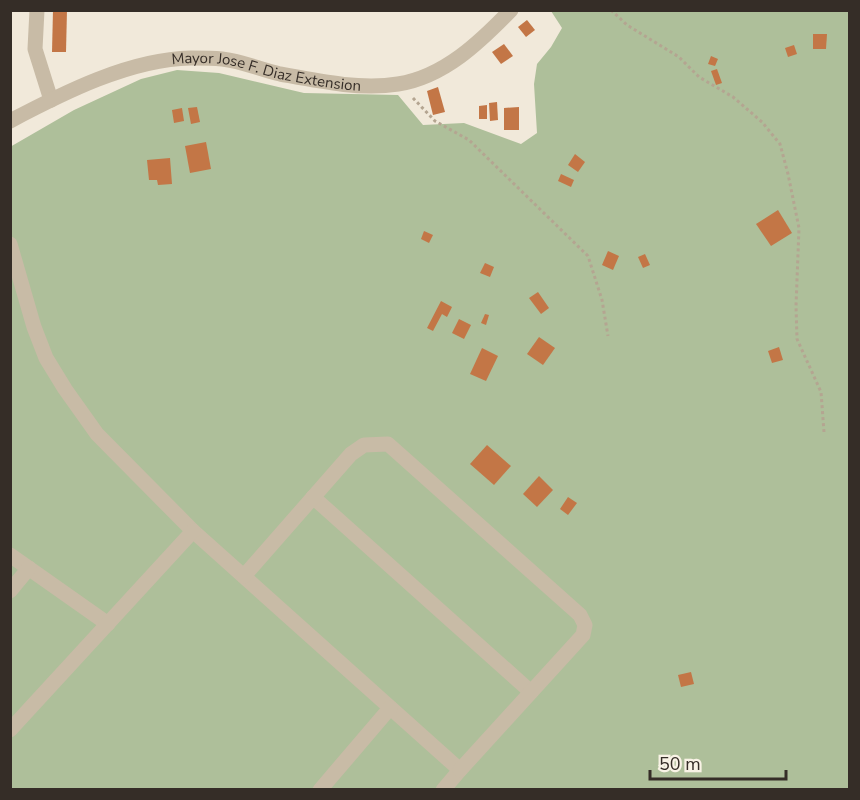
<svg xmlns="http://www.w3.org/2000/svg" width="860" height="800" viewBox="0 0 860 800" font-family="'Nunito Sans',sans-serif">
<style>
.green{fill:#aebf9a}
.building{fill:#c37646}
.lines{fill:none;stroke-linecap:round;stroke-linejoin:round}
.path{stroke:#b4a591;stroke-width:3;stroke-dasharray:3 3;stroke-linecap:butt}
.minor{stroke:#c8bba6;stroke-width:15}
.tertiary{stroke:#c8bba6;stroke-width:15}
.labels{text-anchor:middle;stroke-width:4.5;stroke-linejoin:round;paint-order:stroke}
.street-label{font-size:15px;fill:#352d27;stroke:#f9f3e6}
</style>
<rect width="100%" height="100%" fill="#f1e9da"/>
<polygon class="green" points="551,11 849,11 849,789 11,789 10,147 74,110 141,79 177,70 219,73 304,93 398,95 423,125 464,123 521,144 537,133 534,84 537,64 551,47 562,28"/>
<g class="building">
<polygon points="53,10 67,10 66,52 52,52"/>
<polygon points="527,20 535,30 526,37 518,27"/>
<polygon points="813,34 827,34 826,49 813,49"/>
<polygon points="504,44 513,56 501,64 492,52"/>
<polygon points="794,45 797,54 788,57 785,48"/>
<polygon points="711,56 718,59 715,66 708,64"/>
<polygon points="717,69 722,83 716,85 711,71"/>
<polygon points="438,87 445,112 433,115 427,91"/>
<polygon points="497,102 498,120 490,121 489,103"/>
<polygon points="487,105 487,119 479,119 479,106"/>
<polygon points="197,107 200,122 191,124 188,108"/>
<polygon points="519,107 519,130 504,130 504,108"/>
<polygon points="182,108 184,121 174,123 172,110"/>
<polygon points="206,142 211,169 190,173 185,146"/>
<polygon points="575,154 585,162 578,172 568,165"/>
<polygon points="170,158 172,184 158,185 157,180 149,180 147,160"/>
<polygon points="561,174 574,180 571,187 558,181"/>
<polygon points="778,210 792,233 771,246 756,224"/>
<polygon points="424,231 433,235 429,243 421,239"/>
<polygon points="608,251 619,256 613,270 602,265"/>
<polygon points="645,254 650,265 643,268 638,257"/>
<polygon points="485,263 494,267 490,277 480,273"/>
<polygon points="538,292 549,308 541,314 529,298"/>
<polygon points="441,301 452,307 447,317 442,314 433,331 427,328"/>
<polygon points="485,314 489,315 486,325 481,323"/>
<polygon points="459,319 471,325 464,339 452,333"/>
<polygon points="539,337 555,348 543,365 527,354"/>
<polygon points="779,347 783,360 772,363 768,351"/>
<polygon points="482,348 498,356 486,381 470,374"/>
<polygon points="487,445 511,466 494,485 470,464"/>
<polygon points="539,476 553,490 537,507 523,494"/>
<polygon points="568,497 577,503 568,515 560,509"/>
<polygon points="691,672 694,684 681,687 678,675"/>
</g>
<g class="lines">
<g class="path">
<polyline points="611,10 627,25 679,57 699,77 733,97 762,122 780,144 788,174 799,228 796,306 797,339 821,392 824,432"/>
<polyline points="413,98 435,121 469,140 588,256 602,300 608,336"/>
</g>
<g class="minor">
<polyline points="37,10 35,49 51,100"/>
<polyline points="10,244 34,327 46,358 65,389 97,434 193,531 460,770 443,790"/>
<polyline points="313,497 531,692"/>
<polyline points="10,555 108,624"/>
<polyline points="244,576 351,454 364,445 388,444 580,615 585,625 583,635 460,770"/>
<polyline points="10,591 29,568"/>
<polyline points="10,730 193,531"/>
<polyline points="320,790 390,708"/>
</g>
<path class="tertiary" id="s1" d="M10,121C63,93 130,59 191,58C201,58 212,58 222,59C242,61 261,70 280,74C318,81 360,90 398,84C444,77 480,42 511,10"/>
</g>
<g class="labels">
<g class="street-label">
<text dy="5" stroke="none"><textPath href="#s1" startOffset="270">Mayor Jose F. Diaz Extension</textPath></text>
</g>
</g>
<rect width="860" height="800" fill="none" stroke="#352d27" stroke-width="24"/>
<path d="M650 770v9h136v-9" fill="none" stroke="#352d27" stroke-width="3"/>
<text x="659" y="770" font-size="18" fill="#352d27" stroke="#f9f3e6" stroke-width="4.5" paint-order="stroke">50 m</text>
</svg>
